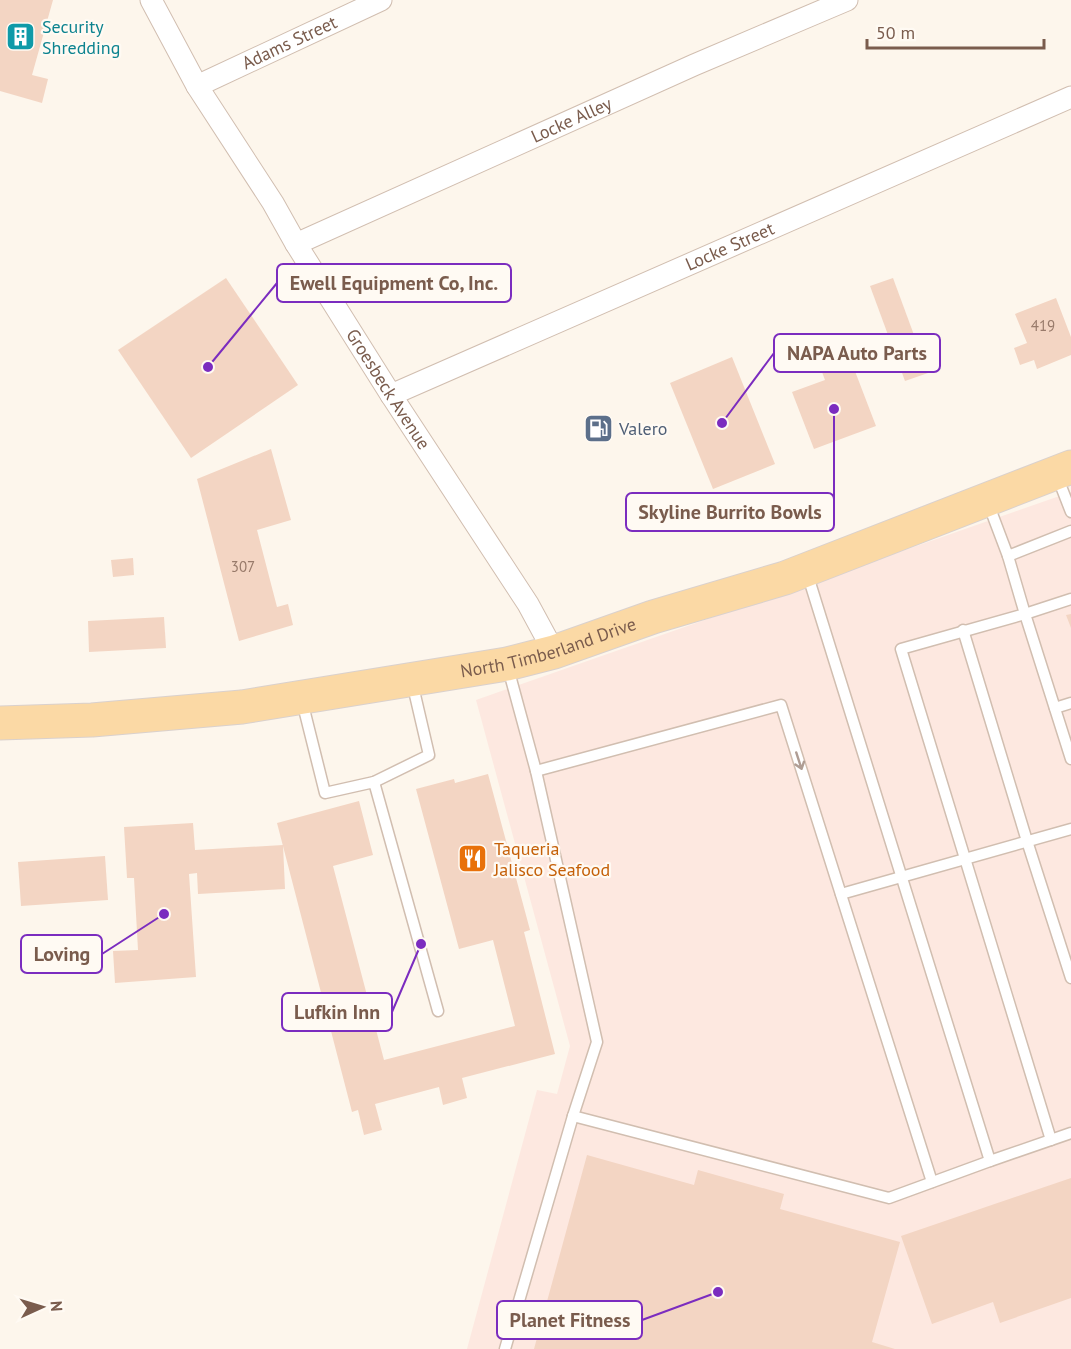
<svg xmlns="http://www.w3.org/2000/svg" width="1071" height="1349" viewBox="0 0 1071 1349" font-family="'PT Sans',sans-serif">
<style>
.commercial{fill:#fde8e0}
.building{fill:#f3d5c3}
.lines{fill:none;stroke-linecap:round;stroke-linejoin:round}
.service-casing{stroke:#d1beb0;stroke-width:13}
.minor-casing{stroke:#d1beb0;stroke-width:23}
.primary-casing{stroke:#dad1cd;stroke-width:35}
.service{stroke:#fff;stroke-width:10}
.minor{stroke:#fff;stroke-width:21}
.primary{stroke:#fbd9a5;stroke-width:33}
.oneway{stroke:#af9d94}
.labels{text-anchor:middle;stroke-width:4.5;stroke-linejoin:round;paint-order:stroke}
.number-label{font-size:15px;fill:#987a6a}
.culture-label{font-size:18px;fill:#0d838f;stroke:#fffaf3;text-anchor:start}
.street-label{font-size:18px;fill:#7a5c4d;stroke:#fffaf3}
.service-label{font-size:18px;fill:#4e5e75;stroke:#fffaf3;text-anchor:start}
.food-label{font-size:18px;fill:#c56008;stroke:#fffaf3;text-anchor:start}
.leader{fill:none;stroke:#7b2cbf;stroke-width:2}
.callout-dot{fill:#7b2cbf;stroke:#fffaf3;stroke-width:2}
.callout{fill:#fffaf3;stroke:#7b2cbf;stroke-width:2}
.callout-label{font-size:20px;text-anchor:middle;font-weight:bold;fill:#7a5c4d}
</style>
<rect width="100%" height="100%" fill="#fdf6ec"/>
<polygon class="commercial" points="1071,492 1071,1349 467,1349 537,1090 557,1094 570,1046 476,700"/>
<g class="building">
<polygon points="0,0 53,0 32,75 48,79 42,103 0,91"/>
<polygon points="226,278 298,385 191,458 118,350"/>
<polygon points="893,278 928,373 905,381 870,286"/>
<polygon points="1056,298 1071,337 1071,355 1037,369 1034,360 1020,365 1014,348 1027,343 1015,314"/>
<polygon points="848,353 876,426 814,449 792,392 825,380 819,364"/>
<polygon points="732,357 775,464 713,489 670,383"/>
<polygon points="271,449 291,520 257,530 277,607 288,604 293,625 239,641 197,479"/>
<polygon points="133,558 134,575 113,577 111,560"/>
<polygon points="1071,614 1071,628 1066,615"/>
<polygon points="164,617 166,648 89,652 88,621"/>
<polygon points="488,774 530,930 524,932 555,1054 462,1078 467,1098 443,1105 439,1087 375,1104 382,1130 364,1135 358,1110 352,1112 277,823 359,801 373,855 333,866 384,1060 515,1026 493,940 459,949 416,789 454,779 455,783"/>
<polygon points="193,823 195,850 283,845 285,889 198,894 197,873 189,874 196,977 115,983 113,951 138,950 134,878 127,878 124,827"/>
<polygon points="105,856 108,900 21,906 18,862"/>
<polygon points="587,1155 694,1185 698,1170 784,1194 780,1209 900,1242 872,1342 895,1349 534,1349"/>
<polygon points="1071,1178 1071,1298 1000,1323 993,1302 932,1324 901,1236"/>
</g>
<g class="lines">
<defs>
<g id="service">
<polyline points="1057,476 1071,512"/>
<polyline points="988,503 1008,556"/>
<polyline points="807,573 990,1161 1071,1133"/>
<polyline points="1071,599 1025,614 1071,759"/>
<polyline points="963,630 1027,841 1071,978"/>
<polyline points="508,668 536,771 597,1042 573,1116 889,1198 990,1161"/>
<polyline points="302,701 325,793 374,782 438,1011"/>
<polyline points="1055,708 1071,703"/>
<polyline points="536,771 781,705 932,1182"/>
<polyline points="374,782 429,755 412,682"/>
<polyline points="841,894 1071,829"/>
<polyline points="1051,1140 901,649 1025,614 1008,556 1071,531"/>
<polyline points="505,1349 573,1116"/>
</g>
<g id="minor">
<path id="s1" d="M151,0L197,86L273,203L296,244L391,395L528,604L554,652"/>
<path id="s2" d="M197,86L381,0"/>
<path id="s3" d="M296,244L694,65L847,0"/>
<path id="s4" d="M391,395L1071,97"/>
</g>
<g id="primary">
<path id="s5" d="M0,723L92,720L242,707L507,664L554,652L653,617L785,578L1071,467"/>
</g>
</defs>
<use href="#service" class="service-casing"/>
<use href="#minor" class="minor-casing"/>
<use href="#primary" class="primary-casing"/>
<use href="#service" class="service"/>
<use href="#minor" class="minor"/>
<use href="#primary" class="primary"/>
</g>
<defs><path id="oneway-shaft" d="M-6 0H5M1.5-3L5.5 0L1.5 3" fill="none" stroke-width="1.6" stroke-linecap="round" stroke-linejoin="round" transform="scale(1.5)"/></defs>
<use class="oneway" href="#oneway-shaft" transform="translate(799 761) rotate(72)"/>
<defs>
<symbol id="building-square" viewBox="-11 -11 22 22"><rect x="-9" y="-9" width="18" height="18" rx="4" fill="#0f9aa8" stroke="#fffaf3"/><path d="M-4-6H4V6H1V3H-1V6H-4ZM-2.5-4.3h1.7v1.8h-1.7ZM.8-4.3h1.7v1.8H.8ZM-2.5-1h1.7V.8h-1.7ZM.8-1h1.7V.8H.8Z" fill="#fff"/></symbol>
<symbol id="fuel-square" viewBox="-11 -11 22 22"><rect x="-9" y="-9" width="18" height="18" rx="4" fill="#5c6f8a" stroke="#fffaf3"/><path d="M-5.5-6h7V0h2V4h1.3V-2.5L3-4.5l.8-.8L6-3V5H2.5V1h-1V6h-7ZM-4.2-4.7v3.2H.2V-4.7Z" fill="#fff"/></symbol>
<symbol id="restaurant-square" viewBox="-11 -11 22 22"><rect x="-9" y="-9" width="18" height="18" rx="4" fill="#e8710a" stroke="#fffaf3"/><path d="M-5-6h1v4h1v-4h1v4h1v-4h1v5L-1.5 .5V6h-2V.5L-5-1ZM5-6V6H3V1.5H1.5Q1.5-4 5-6Z" fill="#fff"/></symbol>
</defs>
<g fill-rule="evenodd">
<use href="#building-square" x="4" y="20" width="33" height="33"/>
<use href="#fuel-square" x="582" y="412" width="33" height="33"/>
<use href="#restaurant-square" x="456" y="842" width="33" height="33"/>
</g>
<g class="labels">
<g class="number-label">
<text x="1043" y="331">419</text>
<text x="243" y="572">307</text>
</g>
<g class="culture-label">
<text x="42" y="33">Security<tspan x="42" dy="21">Shredding</tspan></text>
</g>
<g class="street-label">
<text dy="6" stroke="none"><textPath href="#s2" startOffset="102">Adams Street</textPath></text>
<text dy="6" stroke="none"><textPath href="#s3" startOffset="302">Locke Alley</textPath></text>
<text dy="6" stroke="none"><textPath href="#s4" startOffset="370">Locke Street</textPath></text>
<text dy="6" stroke="none"><textPath href="#s1" startOffset="456">Groesbeck Avenue</textPath></text>
<text dy="6" stroke="none"><textPath href="#s5" startOffset="555">North Timberland Drive</textPath></text>
</g>
<g class="service-label">
<text x="619" y="435">Valero</text>
</g>
<g class="food-label">
<text x="494" y="855">Taqueria<tspan x="494" dy="21">Jalisco Seafood</tspan></text>
</g>
</g>
<path class="leader" d="M208 367L277 283M722 423L774 353M834 409L834 512M164 914L102 954M421 944L392 1012M718 1292L642 1320"/>
<g class="callout-dot">
<circle cx="208" cy="367" r="6"/>
<circle cx="722" cy="423" r="6"/>
<circle cx="834" cy="409" r="6"/>
<circle cx="164" cy="914" r="6"/>
<circle cx="421" cy="944" r="6"/>
<circle cx="718" cy="1292" r="6"/>
</g>
<g class="callout">
<rect x="277" y="264" width="234" height="38" rx="6"/>
<rect x="774" y="334" width="166" height="38" rx="6"/>
<rect x="626" y="493" width="208" height="38" rx="6"/>
<rect x="21" y="935" width="81" height="38" rx="6"/>
<rect x="282" y="993" width="110" height="38" rx="6"/>
<rect x="497" y="1301" width="145" height="38" rx="6"/>
</g>
<g class="callout-label">
<text x="394" y="290">Ewell Equipment Co, Inc.</text>
<text x="857" y="360">NAPA Auto Parts</text>
<text x="730" y="519">Skyline Burrito Bowls</text>
<text x="62" y="961">Loving</text>
<text x="337" y="1019">Lufkin Inn</text>
<text x="570" y="1327">Planet Fitness</text>
</g>
<g transform="translate(42 1307) rotate(86)" stroke="#fffaf3" stroke-width="4.5" paint-order="stroke">
<path d="M0-4.5L10 22L0 15L-10 22Z" fill="#7a5c4d"/>
<text y="-9" font-size="16" font-weight="bold" text-anchor="middle" fill="#7a5c4d">N</text>
</g>
<path d="M867 39v9h177v-9" fill="none" stroke="#7a5c4d" stroke-width="3"/>
<text x="876" y="39" font-size="18" fill="#7a5c4d" stroke="#fffaf3" stroke-width="4.5" paint-order="stroke">50 m</text>
</svg>
